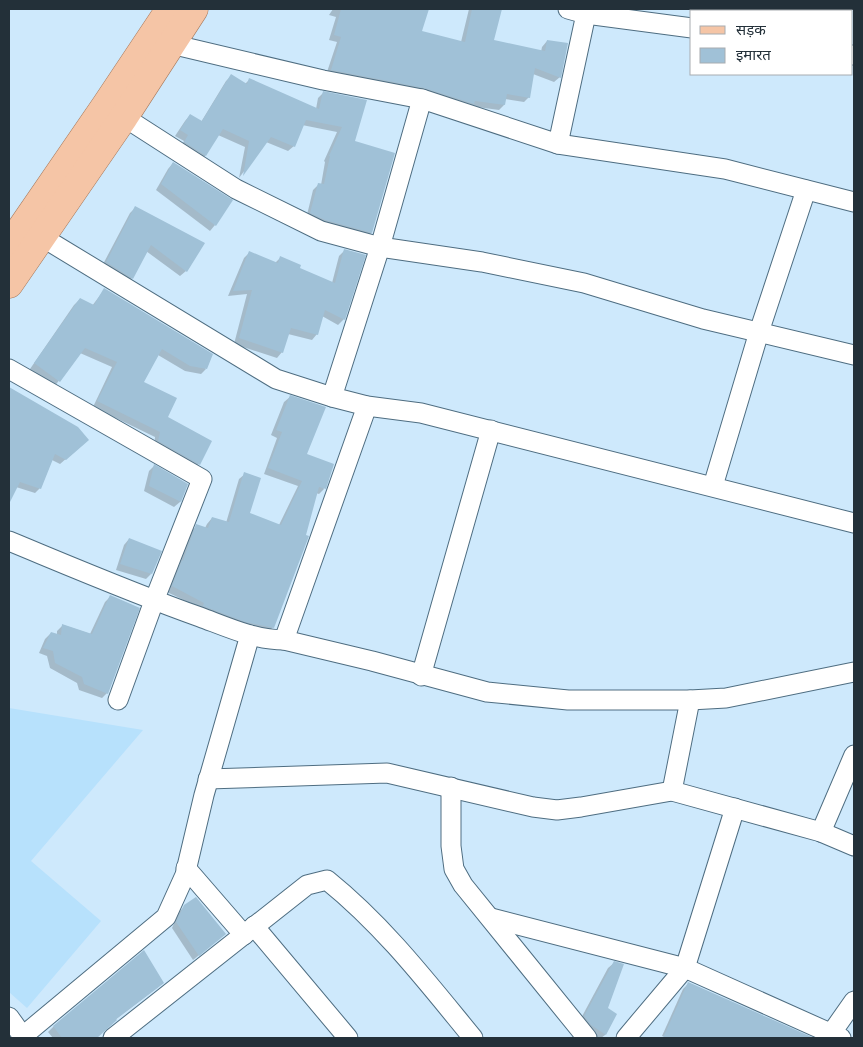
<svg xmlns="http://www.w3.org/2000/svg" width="863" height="1047" viewBox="0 0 863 1047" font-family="Arial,'Noto Sans Devanagari',sans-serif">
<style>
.built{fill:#b7e1fc}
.shadow{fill:#0003}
.building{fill:#a0c1d7}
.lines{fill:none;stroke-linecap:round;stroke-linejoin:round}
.street-casing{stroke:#4e6d81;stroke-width:21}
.primary-casing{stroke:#a7785a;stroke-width:29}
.street{stroke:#fff;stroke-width:19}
.primary{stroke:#f5c5a6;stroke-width:28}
</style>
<rect width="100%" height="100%" fill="#cee9fc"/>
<polygon class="built" points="9,708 143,730 31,861 101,921 27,1008 9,992"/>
<g class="shadow">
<polygon points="333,9 427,9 421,32 461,42 469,9 501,9 493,41 541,52 542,47 547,41 560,77 554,82 533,74 529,97 524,102 505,99 504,105 499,110 470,106 326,75 337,42 329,40 336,17 329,15"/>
<polygon points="231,76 245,84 249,80 316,109 318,98 323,93 353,142 371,233 366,238 306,219 313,190 319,184 321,185 325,162 324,161 337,132 302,125 294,146 288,151 266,142 239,178 245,147 218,135 205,156 200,161 180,148 184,141 175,136 185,121 190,115 201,122 226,81"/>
<polygon points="173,163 215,225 210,231 156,190 168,169"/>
<polygon points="136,207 186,271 180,276 146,251 132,278 127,284 101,268 130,213"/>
<polygon points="345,250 344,319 338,325 322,316 317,334 312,340 288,334 282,352 277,358 234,344 247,294 228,296 244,258 249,253 275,263 280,258 298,269 332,283 339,256"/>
<polygon points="104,290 206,369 201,374 185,371 158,355 142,382 199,464 193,469 154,447 155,437 93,407 112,367 80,353 54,387 30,369 74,305 80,299 92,306"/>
<polygon points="9,389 77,428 82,445 60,464 52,460 40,488 35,493 16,487 9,501"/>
<polygon points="290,397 306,455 324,489 319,494 316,493 273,627 267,633 200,608 167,592 179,565 191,531 197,526 205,528 207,524 212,518 226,523 239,479 245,474 248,514 279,525 298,486 264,474 277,438 271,435 284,402"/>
<polygon points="154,466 186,484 180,502 174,507 144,491 149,471"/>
<polygon points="129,539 151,574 146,579 116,570 124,545"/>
<polygon points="111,596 107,693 102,698 79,690 77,683 50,668 47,656 39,653 45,639 51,633 57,635 57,631 63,625 90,634 105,602"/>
<polygon points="185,906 225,934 193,960 172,928 179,912"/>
<polygon points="144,952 163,983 157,988 115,1020 96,1038 94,1036 91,1038 53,1038 48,1032 53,1027"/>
<polygon points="614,963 605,1007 615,1014 605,1035 601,1038 597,1038 586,1030 579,1022 608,968"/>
<polygon points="689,983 802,1034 798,1038 667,1038 662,1036 683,989"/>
</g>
<g class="building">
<polygon points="341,9 429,9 422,31 465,42 472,9 502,9 494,40 545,51 547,40 568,43 561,78 535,68 530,98 507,94 505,105 475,101 474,104 424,88 331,70 341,37 334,35"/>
<polygon points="231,74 247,84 249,78 319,109 323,91 367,100 355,141 395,153 372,233 325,220 310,213 318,183 324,184 330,156 329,156 342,127 306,120 295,147 271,137 243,176 249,141 223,129 206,156 184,142 188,135 180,130 190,114 202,121"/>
<polygon points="173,162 233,200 216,226 161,184"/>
<polygon points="135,206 205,243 187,272 151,245 133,279 106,262"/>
<polygon points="344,249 366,255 345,320 325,310 318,335 291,328 283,353 239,338 252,290 233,291 249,251 278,263 280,256 301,265 300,268 335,283"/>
<polygon points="104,288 213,354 207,369 190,366 162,349 144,382 177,398 168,417 212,441 200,465 158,441 160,432 97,401 117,362 85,348 60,382 34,363 80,298 94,305"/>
<polygon points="9,387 78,427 89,440 66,460 55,454 41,489 20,482 9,504"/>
<polygon points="290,395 326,407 307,454 334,464 326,489 319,487 306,535 309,536 274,628 245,622 203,606 204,603 172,586 182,560 183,561 196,524 208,528 212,517 229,522 244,472 261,478 250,513 281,525 302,481 268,468 282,432 276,430"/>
<polygon points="154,464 188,484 181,502 149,486"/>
<polygon points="129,538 162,551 152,574 120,564"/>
<polygon points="110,595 140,608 108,694 84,684 82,677 55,663 53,651 43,648 51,632 61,635 62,624 92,634"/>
<polygon points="196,897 226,934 199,956 176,922 184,905"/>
<polygon points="144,950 164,983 116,1019 117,1020 97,1038 62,1038 53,1026"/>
<polygon points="614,961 624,964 608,1008 617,1014 606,1035 591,1025 584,1016"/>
<polygon points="688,982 814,1038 663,1038"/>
</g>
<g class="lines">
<defs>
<g id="street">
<polyline points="568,9 586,14 692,28"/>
<polyline points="171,44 323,80 422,99 558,144 725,169 854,202"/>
<polyline points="852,55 854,55"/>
<polyline points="124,117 236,189 321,231 380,247 482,262 584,283 703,319 854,355"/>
<polyline points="558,144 586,14"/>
<polyline points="42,237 276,379 332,397 367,406 421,413 854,523"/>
<polyline points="9,369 202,479 154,601 118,700"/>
<polyline points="332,397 380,247 422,99"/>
<polyline points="713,486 759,332 806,190"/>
<path d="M9,541C72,567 135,594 200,617C227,627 255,640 284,640L372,661L487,692L568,700H690L726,698L854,672"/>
<polyline points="284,640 367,406"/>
<polyline points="421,676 491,430"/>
<polyline points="208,779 387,773 533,807 557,810 581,807 672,791 821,832 854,846"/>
<polyline points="451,787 451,846 454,869 463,885 587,1038"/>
<polyline points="672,791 690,700"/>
<polyline points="821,832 854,755"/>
<polyline points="186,868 244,935"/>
<polyline points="491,918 685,968 841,1038"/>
<polyline points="254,926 348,1038"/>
<polyline points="9,1017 24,1038"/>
<polyline points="23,1036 166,917 185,875 204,795 250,635"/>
<path d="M113,1038L307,885L327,880C384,926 427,982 473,1038"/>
<polyline points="626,1038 685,968 735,808"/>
<polyline points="828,1038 854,1001"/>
</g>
<g id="primary">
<polyline points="9,246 106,105 170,9"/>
<polyline points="9,284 124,117 194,9"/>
</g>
</defs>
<use href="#street" class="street-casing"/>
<use href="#primary" class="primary-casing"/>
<use href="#street" class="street"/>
<use href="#primary" class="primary"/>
</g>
<rect width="863" height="1047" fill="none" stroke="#233039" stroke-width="20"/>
<rect x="690" y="10" width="162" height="65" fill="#ffffff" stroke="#a7acb0"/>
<rect x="700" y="26" width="25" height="8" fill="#f5c5a6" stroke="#a7acb0"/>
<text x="736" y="35" font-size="15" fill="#233039">सड़क</text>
<rect x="700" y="48" width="25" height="15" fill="#a0c1d7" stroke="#a7acb0"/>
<text x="736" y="60" font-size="15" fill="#233039">इमारत</text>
</svg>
